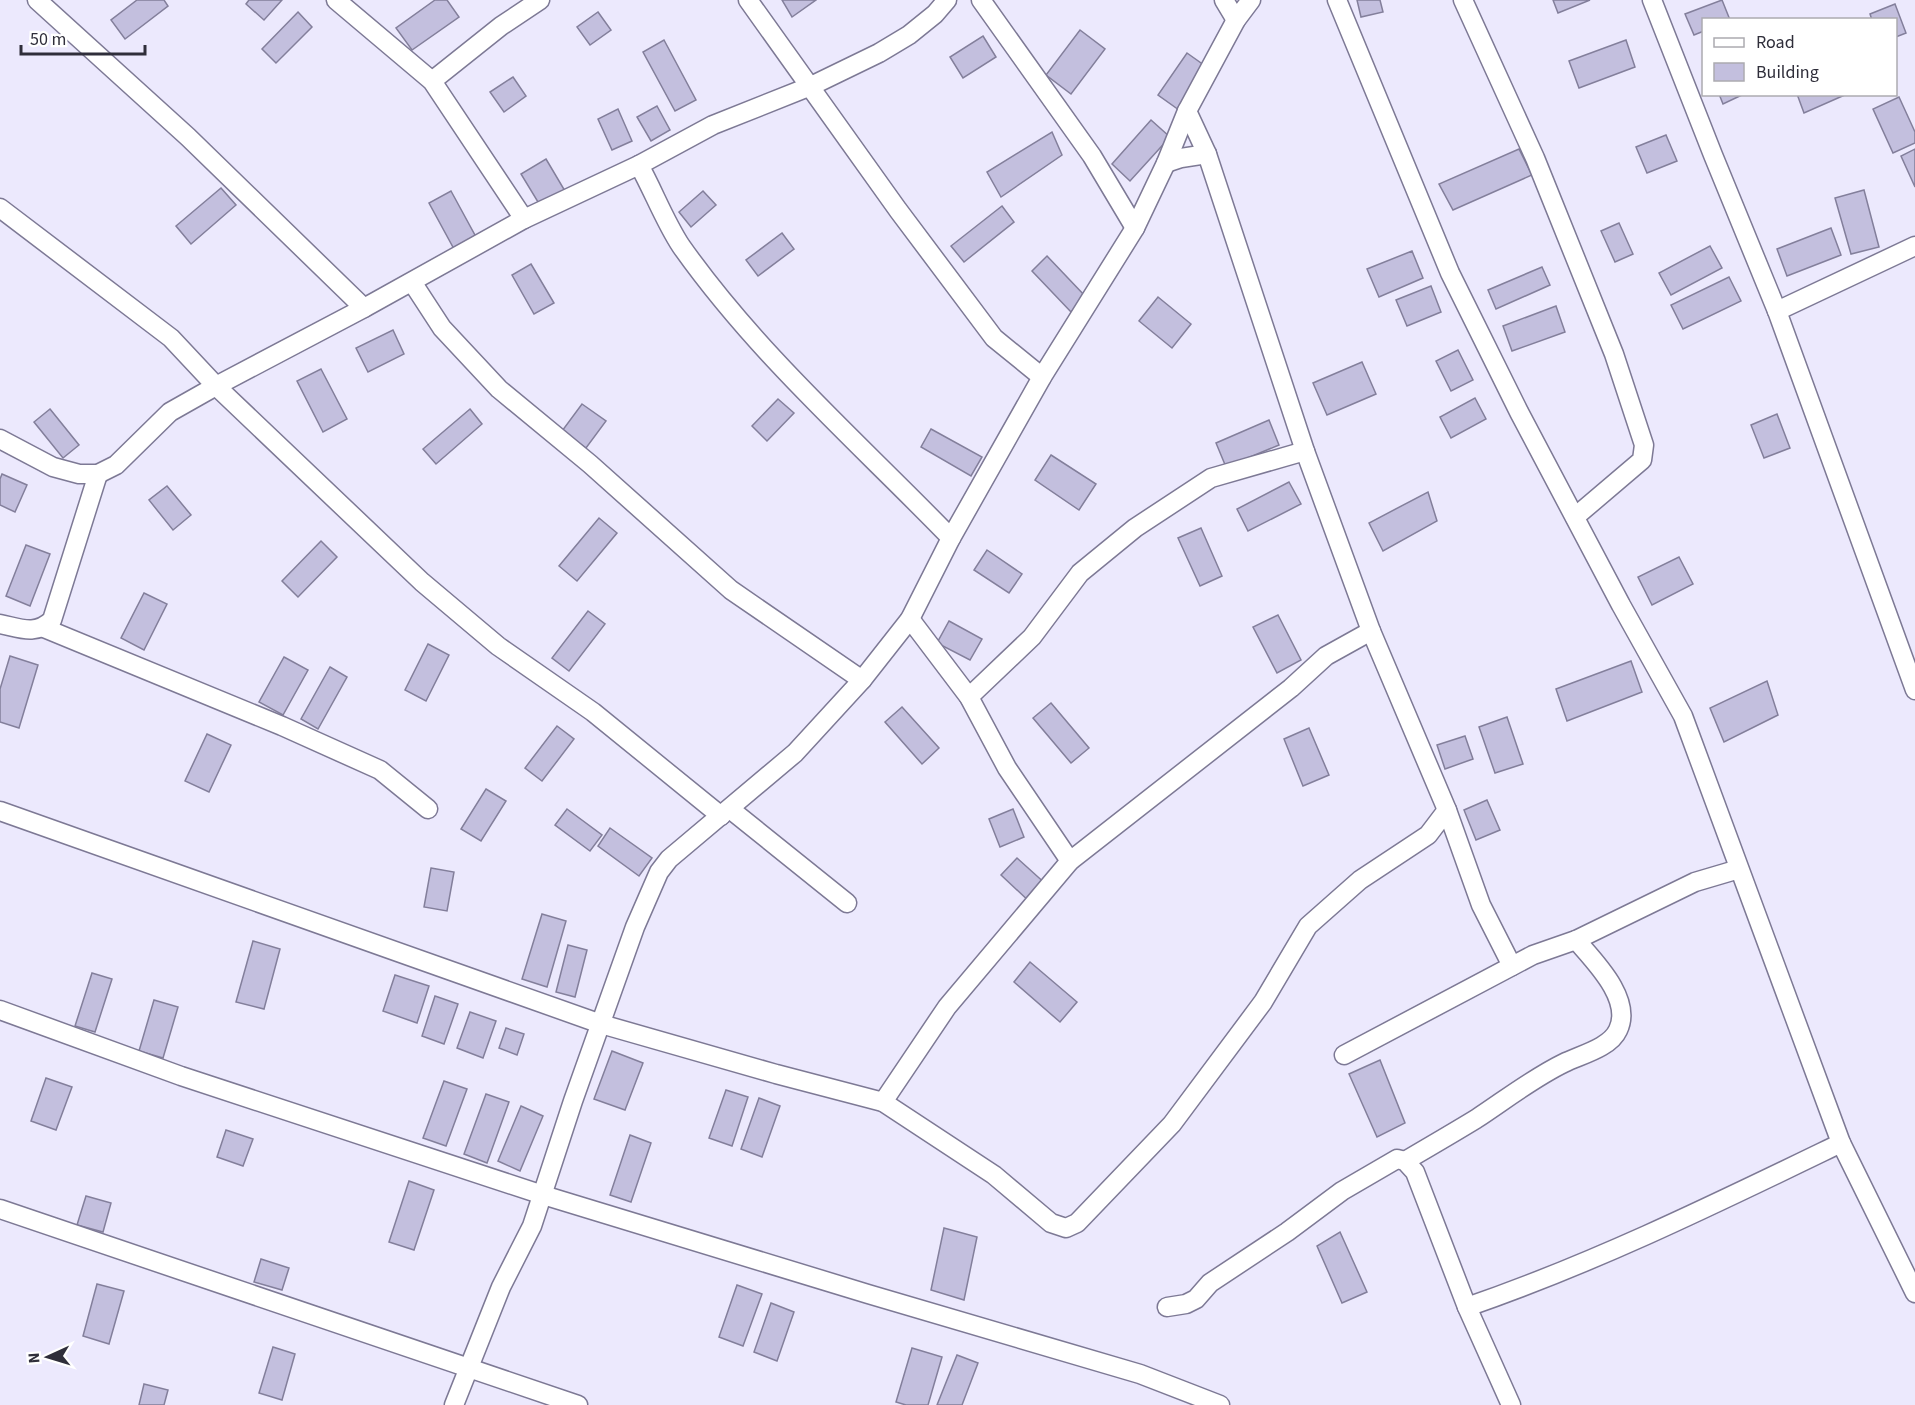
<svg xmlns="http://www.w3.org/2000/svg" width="1915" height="1405" viewBox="0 0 1915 1405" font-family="'Source Sans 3',sans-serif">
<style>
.building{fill:#c3bfde;stroke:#837f9b;stroke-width:1.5}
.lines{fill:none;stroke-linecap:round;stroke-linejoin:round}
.minor-casing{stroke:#7d7995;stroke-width:21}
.minor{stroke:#fff;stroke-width:18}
</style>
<rect width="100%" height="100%" fill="#ece9fd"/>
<g class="building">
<polygon points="137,0 164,0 168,6 125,39 111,20"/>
<polygon points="249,0 282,0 264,20 246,4"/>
<polygon points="435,0 447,0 459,17 412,50 396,28"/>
<polygon points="782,0 816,0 792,17"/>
<polygon points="1357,0 1380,0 1383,12 1361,17"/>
<polygon points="1553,0 1590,0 1558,13"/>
<polygon points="1722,0 1730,20 1704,20 1704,31 1694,35 1685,14"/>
<polygon points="1895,4 1906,33 1896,37 1896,20 1872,20 1870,14"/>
<polygon points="298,12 312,27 276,63 262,49"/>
<polygon points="598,12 611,30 590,45 577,27"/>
<polygon points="1080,30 1105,49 1071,94 1046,75"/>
<polygon points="983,36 996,57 963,78 950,57"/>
<polygon points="664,40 696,100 675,111 643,52"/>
<polygon points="1626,40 1635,67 1579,88 1569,61"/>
<polygon points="1187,53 1208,68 1179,110 1158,95"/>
<polygon points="513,77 526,96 504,112 490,92"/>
<polygon points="1719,94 1744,94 1723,104"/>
<polygon points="1797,94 1847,94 1804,113"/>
<polygon points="1899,97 1915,132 1915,143 1893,153 1873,109"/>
<polygon points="657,106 670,130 651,141 637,117"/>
<polygon points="618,109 632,141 612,150 598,119"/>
<polygon points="1151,120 1170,137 1130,181 1112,164"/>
<polygon points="1052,132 1062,155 1001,197 987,172"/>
<polygon points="1666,135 1677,161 1647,173 1636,147"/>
<polygon points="1519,149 1532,175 1453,210 1439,184"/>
<polygon points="1915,149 1915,187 1901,156"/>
<polygon points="546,159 565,191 541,207 521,174"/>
<polygon points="221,188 236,205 191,244 176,226"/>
<polygon points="1864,190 1879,247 1851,254 1835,198"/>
<polygon points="451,191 476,237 454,249 429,203"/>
<polygon points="703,191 716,205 691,227 679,212"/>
<polygon points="1002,206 1014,222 964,262 951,246"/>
<polygon points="1619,223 1633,254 1615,262 1601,231"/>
<polygon points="1831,228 1841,255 1787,276 1777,249"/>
<polygon points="782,233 794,249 758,276 746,260"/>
<polygon points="1710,246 1722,268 1671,295 1659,273"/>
<polygon points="1412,251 1423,278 1379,297 1367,269"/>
<polygon points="1047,256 1086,297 1071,312 1032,271"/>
<polygon points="531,264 554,303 534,314 512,275"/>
<polygon points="1542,267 1550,285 1496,309 1488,290"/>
<polygon points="1729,277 1741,301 1683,329 1671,305"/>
<polygon points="1431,286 1441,312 1407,326 1396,300"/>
<polygon points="1158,297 1191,324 1172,348 1139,321"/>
<polygon points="1556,306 1565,332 1512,351 1503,326"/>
<polygon points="393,330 404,354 368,372 356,348"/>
<polygon points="1458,350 1473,380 1451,391 1436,361"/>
<polygon points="1362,362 1376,394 1327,415 1313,383"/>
<polygon points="321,369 347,419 323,432 297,381"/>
<polygon points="1475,398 1486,419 1451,438 1440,417"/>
<polygon points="778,399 794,413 767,441 752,426"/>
<polygon points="582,404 606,421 586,448 562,431"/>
<polygon points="50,409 79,445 63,458 34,422"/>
<polygon points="470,409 482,424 436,464 423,449"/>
<polygon points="1777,414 1790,448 1764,458 1751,425"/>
<polygon points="1269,420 1279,445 1226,467 1216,443"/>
<polygon points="931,429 982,457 971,476 921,447"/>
<polygon points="1051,455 1096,484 1079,510 1035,480"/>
<polygon points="2,474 27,485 15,512 0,505 0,479"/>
<polygon points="1289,482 1301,504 1248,531 1237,509"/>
<polygon points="167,486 191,515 173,530 149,500"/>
<polygon points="1428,492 1437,521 1383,551 1369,523"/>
<polygon points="599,518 617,533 577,581 559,566"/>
<polygon points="1201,528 1222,576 1200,586 1178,538"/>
<polygon points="321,541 337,557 298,597 282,581"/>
<polygon points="26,545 50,554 30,606 6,596"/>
<polygon points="987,550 1022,574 1009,593 974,570"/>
<polygon points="1679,557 1693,584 1652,605 1638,577"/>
<polygon points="144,593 167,604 144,650 121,638"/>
<polygon points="588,611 605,624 569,671 552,658"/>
<polygon points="1278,615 1301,660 1277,673 1253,627"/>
<polygon points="949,621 982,639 970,660 937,643"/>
<polygon points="428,644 449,655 426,701 405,690"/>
<polygon points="10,656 38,665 19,728 0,722 0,689"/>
<polygon points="284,657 308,670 283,715 259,702"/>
<polygon points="1631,661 1642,692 1567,721 1556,689"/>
<polygon points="330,667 347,677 318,729 301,719"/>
<polygon points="1767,681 1778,715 1724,742 1710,708"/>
<polygon points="1051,703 1089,748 1071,763 1033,718"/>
<polygon points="902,707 939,748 922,764 885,722"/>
<polygon points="1507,717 1523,764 1495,773 1479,727"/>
<polygon points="557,726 574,739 542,781 525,768"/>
<polygon points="1309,728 1329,775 1303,786 1284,739"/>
<polygon points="207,734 231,745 209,792 185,781"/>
<polygon points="1465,736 1473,759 1445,769 1437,745"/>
<polygon points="486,789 506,801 481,841 461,829"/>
<polygon points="1487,800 1500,830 1476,840 1464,810"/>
<polygon points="567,809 602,835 590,851 555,825"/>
<polygon points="1013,809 1024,837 1000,847 989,819"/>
<polygon points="610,828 652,858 639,876 598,846"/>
<polygon points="1017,858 1048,886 1032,904 1001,875"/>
<polygon points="431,868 454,872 447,911 424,907"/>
<polygon points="542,914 566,921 547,987 522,979"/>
<polygon points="253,941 280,949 264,1009 236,1002"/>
<polygon points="568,945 587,950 575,997 556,992"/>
<polygon points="1030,962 1077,1002 1060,1022 1014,982"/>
<polygon points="92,973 112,979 95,1032 75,1026"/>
<polygon points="395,975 429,986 417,1023 383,1011"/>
<polygon points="435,996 458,1004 444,1044 422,1036"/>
<polygon points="154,1000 178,1007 163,1058 139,1051"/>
<polygon points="470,1012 496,1021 483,1058 457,1048"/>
<polygon points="506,1028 524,1034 517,1055 499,1048"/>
<polygon points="612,1051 643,1063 625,1110 594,1099"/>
<polygon points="1380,1060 1405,1123 1377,1137 1349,1074"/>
<polygon points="46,1078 72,1087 56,1130 31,1121"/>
<polygon points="444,1081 467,1089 446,1146 423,1138"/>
<polygon points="726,1090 748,1097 732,1146 709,1138"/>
<polygon points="486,1094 509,1102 487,1163 464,1154"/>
<polygon points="759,1098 780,1106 762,1157 741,1149"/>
<polygon points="521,1106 543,1116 520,1171 498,1161"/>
<polygon points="226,1130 253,1139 243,1166 217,1157"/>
<polygon points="630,1135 651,1143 631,1202 610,1195"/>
<polygon points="409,1181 434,1190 414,1250 389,1242"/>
<polygon points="86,1196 111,1203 103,1232 77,1225"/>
<polygon points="944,1228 977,1237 964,1300 931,1290"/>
<polygon points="1340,1232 1367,1292 1342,1303 1317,1246"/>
<polygon points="261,1259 289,1268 282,1290 254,1282"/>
<polygon points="97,1284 124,1291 109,1344 83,1336"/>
<polygon points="737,1285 762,1294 743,1346 719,1337"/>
<polygon points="771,1303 794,1312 777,1361 754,1352"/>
<polygon points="273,1347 295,1354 282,1400 259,1393"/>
<polygon points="912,1348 942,1357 928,1405 906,1405 896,1402"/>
<polygon points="957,1355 978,1363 962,1405 937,1405"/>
<polygon points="144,1384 168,1390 164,1405 139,1405"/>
</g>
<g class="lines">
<defs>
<g id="minor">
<polyline points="37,0 188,137 364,308"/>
<polyline points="336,0 432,81 524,219"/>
<polyline points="748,0 898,210 994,338 1042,377"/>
<polyline points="981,0 1092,156 1135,228"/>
<polyline points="1224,0 1236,20"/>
<polyline points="1337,0 1450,273 1519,412 1621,605 1683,716 1841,1143 1915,1293"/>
<polyline points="1463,0 1535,158 1614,354 1644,445 1642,460 1575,517"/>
<polyline points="1652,0 1713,155 1777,311 1915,690"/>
<polyline points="432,81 501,26 540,0"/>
<polyline points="1187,111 1207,154 1305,451 1371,631 1447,810 1481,905 1512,966"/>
<polyline points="1166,163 1181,158 1207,154"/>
<path d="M639,165C653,190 665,222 681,246C758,355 859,443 951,538"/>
<polyline points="0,208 171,338 216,386 422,582 498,646 593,712 721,816"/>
<polyline points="412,282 442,328 499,389 590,464 731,590 862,680"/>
<polyline points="1777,311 1915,246"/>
<polyline points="0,439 53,467 79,474 98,474 116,465 170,412 216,386 364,308 524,219 639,165 713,125 811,86 879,53 909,35 935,14 947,0"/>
<polyline points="910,619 969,697 1007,768 1070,861"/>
<path d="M0,624C20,628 35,636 52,620L98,474"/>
<polyline points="44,628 282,726 380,770 428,809"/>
<polyline points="969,697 1032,637 1080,573 1135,528 1211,478 1305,451"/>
<polyline points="730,809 847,903"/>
<polyline points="0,811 601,1024 776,1074 883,1102 994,1175 1051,1223 1066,1228 1077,1223 1172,1124 1263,1002 1308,926 1360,880 1428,835 1447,810"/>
<polyline points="0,1010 181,1076 543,1195 868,1294 1140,1374 1220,1405"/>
<polyline points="1344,1055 1533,955 1576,940 1695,882 1739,869"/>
<polyline points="883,1102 947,1007 1070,861 1291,688 1326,656 1371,631"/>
<path d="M1405,1161C1429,1147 1453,1133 1476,1119C1505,1100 1533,1078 1564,1063C1580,1055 1610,1048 1618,1030C1633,999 1594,961 1576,940"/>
<polyline points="0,1209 578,1405"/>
<polyline points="1167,1307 1186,1304 1196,1299 1210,1283 1287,1232 1342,1191 1397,1159 1405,1161 1415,1172 1467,1307 1511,1405"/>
<path d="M1467,1307C1595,1263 1719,1202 1841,1143"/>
<polyline points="454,1405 501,1287 532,1226 573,1101 635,927 659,872 669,859 795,753 862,680 910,619 951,538 1042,377 1135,228 1166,163 1187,111 1236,20 1251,0"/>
</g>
</defs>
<use href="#minor" class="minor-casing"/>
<use href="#minor" class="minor"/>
</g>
<rect x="1702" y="18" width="195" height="78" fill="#ffffff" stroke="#acabb0" stroke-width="1.5"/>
<rect x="1714" y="38" width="30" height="9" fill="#ffffff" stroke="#acabb0" stroke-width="1.5"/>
<text x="1756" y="48" font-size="18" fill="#2f2e3a">Road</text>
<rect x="1714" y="63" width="30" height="18" fill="#c3bfde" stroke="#acabb0" stroke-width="1.5"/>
<text x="1756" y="78" font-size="18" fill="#2f2e3a">Building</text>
<g transform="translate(48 1357) rotate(266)" stroke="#ffffff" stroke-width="4.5" paint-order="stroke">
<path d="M0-4.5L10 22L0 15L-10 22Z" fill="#2f2e3a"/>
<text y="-9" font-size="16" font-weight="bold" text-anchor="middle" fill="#2f2e3a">N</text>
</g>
<path d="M21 45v9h124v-9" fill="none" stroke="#2f2e3a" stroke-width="3"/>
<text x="30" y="45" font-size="18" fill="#2f2e3a" stroke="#ffffff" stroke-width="4.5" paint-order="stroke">50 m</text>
</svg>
